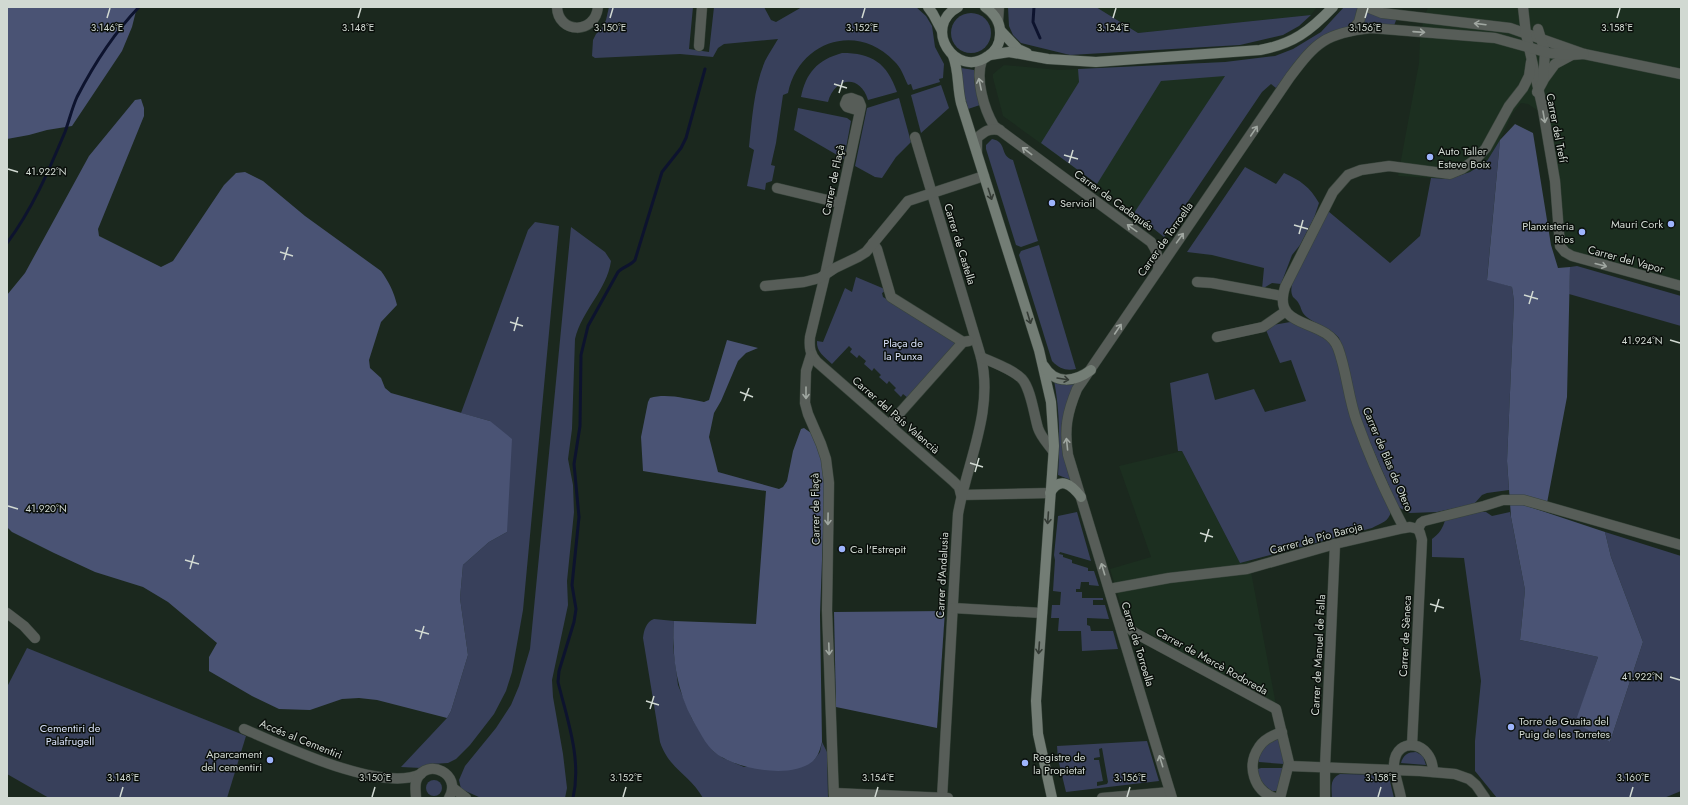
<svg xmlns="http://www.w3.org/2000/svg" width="1688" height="805" viewBox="0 0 1688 805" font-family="Jost,sans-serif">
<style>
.built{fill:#1c2f20}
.green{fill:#38405b;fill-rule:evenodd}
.forest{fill:#4a5374}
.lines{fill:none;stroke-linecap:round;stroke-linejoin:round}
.stream{stroke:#0d132e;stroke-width:3}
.street-casing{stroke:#38443b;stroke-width:11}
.secondary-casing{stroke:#38443b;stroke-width:11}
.street{stroke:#575d58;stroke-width:10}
.secondary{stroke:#737d75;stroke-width:10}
.oneway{stroke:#a0a7a1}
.oneway2{stroke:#343b35}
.ticks{fill:none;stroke:#d1d9d2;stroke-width:1.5}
.poi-dot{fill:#9eb4fd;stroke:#0a0f0b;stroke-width:1.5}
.labels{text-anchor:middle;stroke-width:3;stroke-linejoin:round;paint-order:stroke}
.street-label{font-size:11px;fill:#d1d9d2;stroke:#0a0f0b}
.poi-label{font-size:11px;fill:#d1d9d2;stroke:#0a0f0b;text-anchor:start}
.park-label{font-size:11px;fill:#d9e1f9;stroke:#0a0f0b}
.ticks-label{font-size:10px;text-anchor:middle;fill:#d1d9d2;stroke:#0a0f0b;stroke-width:3;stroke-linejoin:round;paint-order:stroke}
</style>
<rect width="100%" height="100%" fill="#1b281e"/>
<g class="built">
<polygon points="1096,7 1317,7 1311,15 1138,33"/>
<polygon points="1428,7 1681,7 1681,287 1565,252 1543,114 1528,104 1521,103 1512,114 1500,140 1487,161 1470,172 1449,179 1398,176 1419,63 1420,38 1424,18"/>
<polygon points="1225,62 1241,67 1164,237 1097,184 1003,116 993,78 993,74 1004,65 1059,70"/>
<polygon points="1182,451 1240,563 1249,561 1276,705 1126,621 1110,569 1151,557 1119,466"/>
</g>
<g class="green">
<path d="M609,7H693L689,49L709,52L714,7H764L771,20L776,22L802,7H916L926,16L932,26L935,47L944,64L943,78L939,79L940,82L913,90L911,84L908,85C904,77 901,67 894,61C857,22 799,41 788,93L783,95L776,143L771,165L775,166L772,181L766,183L765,190L747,186L754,150L749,147C752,119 754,87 765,61C769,53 774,46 778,39L724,44L718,48L713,57L680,54L595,58L592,56L593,40L596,34L602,28L606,20Z"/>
<polygon points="1008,7 1096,7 1138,33 1311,15 1299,26 1283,35 1240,45 1070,55 1021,43 1013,35 1009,26"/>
<polygon points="1344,7 1361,7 1355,22 1292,68 1276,88 1271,84 1262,92 1164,237 1134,213 1225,76 1161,81 1097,184 1041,143 1079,82 1078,69 1225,62 1275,56 1293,49 1321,32"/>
<polygon points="1364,12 1397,18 1393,28 1359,25"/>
<circle cx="971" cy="33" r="20"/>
<path d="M842,53C872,53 887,63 897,92L868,100C860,74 835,77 828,102L801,97C806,73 817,60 842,53Z"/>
<polygon points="961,68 974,70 974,80 980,105 968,109 962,86"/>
<polygon points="941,85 949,108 921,133 911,95"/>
<polygon points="899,98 911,142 896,157 882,178 875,177 855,166 867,108"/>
<polygon points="798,108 847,118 851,121 844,159 794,130"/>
<path d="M992,139C1008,142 999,156 1013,160L1038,241L1021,247L1016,245L986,149V145Z"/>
<path d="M1500,140L1487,279L1512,287L1514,301L1507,461L1509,490L1487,493L1482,495L1474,504L1437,512L1410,513L1398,507L1362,424L1339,338C1329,326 1311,324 1303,313C1301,310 1301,307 1299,304C1298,301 1295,299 1293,297C1289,290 1293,281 1295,275L1328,211L1390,263L1420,236L1431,178L1449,179L1470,172L1487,161Z"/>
<path d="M1245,167L1276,184L1284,173C1300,180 1310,187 1319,203L1314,218L1300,245L1292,255L1281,284L1272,283L1262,289L1264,268L1212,255L1187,252Z"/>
<polygon points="535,222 559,226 523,610 512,672 506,691 494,714 470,745 456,759 448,763 431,764 421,768 401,767 447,718 451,711 468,655 460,598 463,565 489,542 507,532 490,421 461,413 528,230"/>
<path d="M571,227L605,252L611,261C607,290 582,310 575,339L572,429L568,459L573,485L574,512L567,581L568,605L552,680L553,697L563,754L567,788L565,798H481L461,789L459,780L465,766L496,728L511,705L519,686L530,649Z"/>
<path d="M1039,245L1076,369C1066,371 1060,369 1052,361L1019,255L1021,251Z"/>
<polygon points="1577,266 1681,296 1681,326 1569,294 1570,267"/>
<path d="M856,277L887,290L882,293L883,297L911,313L956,343L908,398L903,394L901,397L894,390L896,388L889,381L887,384L879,377L881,375L874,368L872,371L864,364L866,361L859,355L857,358L850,352L852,349L849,346L832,364C825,357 816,352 817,341L823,342L845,288L852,292Z"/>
<path d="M1296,321L1321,330L1334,349L1356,428L1391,511C1389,522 1381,523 1372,528L1240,563L1182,451H1178L1170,383L1208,373L1215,400L1254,389L1265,412L1306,401L1291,360L1280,363L1266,330L1273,325Z"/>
<path d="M1054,380L1075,383L1071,391V480L1058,475C1060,443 1060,412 1054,380Z"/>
<polygon points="1077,512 1091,561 1060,552 1059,554 1063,555 1063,557 1072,560 1072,563 1088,568 1088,571 1094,571 1099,586 1089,585 1089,582 1081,582 1080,589 1076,589 1076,592 1082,592 1082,598 1103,598 1103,600 1093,600 1093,605 1105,605 1109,619 1087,618 1087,625 1090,626 1091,631 1113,631 1118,649 1082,651 1081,631 1058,631 1059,618 1051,618 1052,605 1060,605 1061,592 1053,591 1055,560 1054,555 1058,516"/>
<path d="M1478,512H1486L1492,516L1510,512L1525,590L1520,640L1598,657L1576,723L1610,742L1643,642L1611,557L1605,532L1681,556V791L1664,798H1497L1475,771V741L1481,681L1464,558L1432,557V539C1439,534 1443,528 1445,520Z"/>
<path d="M654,619L674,621L673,647L678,685L692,719L713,751L723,758L744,767L814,760L820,752L822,742L827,752L828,798H703C690,775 669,769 660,742L643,638C644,630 646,622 654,619Z"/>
<polygon points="27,648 246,736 227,798 49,798 7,774 7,687"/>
<path d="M1277,739L1281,741L1284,764L1259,762C1258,752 1268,742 1277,739Z"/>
<path d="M1147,741L1159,781L1066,792L1058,759L1057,746ZM1102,748L1108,782L1107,784L1097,786V782L1103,781L1099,760H1094V758L1100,757L1099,749Z"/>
<path d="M1416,752L1423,756L1426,765L1401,763C1403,755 1408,752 1416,752Z"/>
<path d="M1261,768H1283L1278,791H1272C1264,786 1257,778 1258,769Z"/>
<path d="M1340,774L1386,775L1389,777L1394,798H1332C1332,788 1329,779 1340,774Z"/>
<circle cx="434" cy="788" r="8"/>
</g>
<g class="forest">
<polygon points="7,7 137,7 132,27 122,51 72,126 47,130 29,135 7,139"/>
<path d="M141,99L144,108V116L98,229L99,236L161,267L173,261L224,185L236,173L245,172L263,181L305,216L381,271C389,282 394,292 397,305L381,322L369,360L370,368L381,378L385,388L391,393L490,421L512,439L507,532L489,542L463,565L460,598L468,655L451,711L447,718L377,700L359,698L342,699L310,710L279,709L252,696L209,671V657L217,643L168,602L143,587L95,572L54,553L12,532L7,527V295L25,273L89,156L135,100Z"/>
<polygon points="1515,124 1533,133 1551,245 1558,268 1570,267 1567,397 1547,503 1518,503 1605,532 1611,557 1643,642 1610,742 1575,723 1598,657 1520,640 1525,590 1511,517 1507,461 1514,301 1512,287 1487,280 1500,140"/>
<path d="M727,340L758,348L746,353L738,361L721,401L714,413L709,437L718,472L779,489L783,487L787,481L793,451L801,429L804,428L811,433L819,448L825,478L820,615L822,742C820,749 819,754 815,759C795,781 733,769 713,751C707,745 703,738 699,731C678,698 671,660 674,621L756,624L766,491L643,471L641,437L648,402L650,398C667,393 687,399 704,402L709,400Z"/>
<polygon points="945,611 937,728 836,707 834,612"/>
</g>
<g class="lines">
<g class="stream">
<polyline points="1034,7 1033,22 1040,38"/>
<path d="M7,243C32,210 49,170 65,132C69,121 72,108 77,97C93,66 114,33 139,7"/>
<path d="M573,798C582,759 567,719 558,682L559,671L574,622L576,609L572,585L579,517L574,464L580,426L581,355L588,326L618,272C622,267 630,266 635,260L662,172L681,148L686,138L705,69"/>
</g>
<defs>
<g id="street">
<path d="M557,7C558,34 595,35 598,7"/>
<polyline points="1367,7 1382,13 1510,28 1584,54 1681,74"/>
<polyline points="1523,7 1526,34 1543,110 1555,181 1560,246 1565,252 1572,256 1681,286"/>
<polyline points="998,21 999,7"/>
<polyline points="1352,30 1359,22 1363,7"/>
<polyline points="699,46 702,7"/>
<path d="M982,60C975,79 984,109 994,126L1151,242C1157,251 1159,258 1158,270"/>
<polyline points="1544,79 1555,64 1570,56"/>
<polyline points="1537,92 1543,81 1545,52 1538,29"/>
<path d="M860,111L847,107L845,104L847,99L851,98L859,101L861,106L860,111L825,275L810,337C809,348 810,354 817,362L953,481L959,487L961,495L1050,493"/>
<path d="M915,137L981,357C994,411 967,462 958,514L942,798"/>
<path d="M977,152V138C985,131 989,128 1000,130"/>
<polyline points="777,188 840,203"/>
<polyline points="873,243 877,249 891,297 963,342"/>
<polyline points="1197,282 1212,283 1282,296"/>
<polyline points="765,286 804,282 820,278 835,268 858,257 866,252 908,201 984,176"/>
<polyline points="1217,337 1263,327 1286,311"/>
<polyline points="811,355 806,371 805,403 808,414 821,444 826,459 829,483 827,610 834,798"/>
<path d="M981,357C994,363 1012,369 1022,379C1031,389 1034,415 1038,428C1041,437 1048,444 1053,451"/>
<polyline points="889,425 963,342 969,341"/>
<path d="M1404,528C1386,494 1370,458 1357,422C1348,398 1347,372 1338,348C1326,317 1271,331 1285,287L1333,192L1348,175L1361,170L1389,166L1450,174L1462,169L1476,159L1486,148L1509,106L1523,88L1529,76L1531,62"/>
<polyline points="1418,529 1421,523 1424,521 1484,506 1503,500 1524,500 1681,545"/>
<polyline points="1109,589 1169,578 1247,569 1335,544 1404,528 1410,527 1418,529"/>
<polyline points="953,608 1042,613"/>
<polyline points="7,613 24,626 35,638"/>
<polyline points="1118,619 1135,633 1276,709 1289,763 1280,798"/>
<path d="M244,729C284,746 381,793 421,774"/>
<polyline points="1412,745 1422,540 1420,533 1418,529"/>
<polyline points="1289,766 1420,771 1455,774 1469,779 1476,785 1485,798"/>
<polyline points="453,788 466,798"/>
<polyline points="834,793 948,798"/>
<path d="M416,798C416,792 414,785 417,779C427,757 463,774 449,798"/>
<polyline points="1102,798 1170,792"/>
<path d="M1172,798L1068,455C1064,429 1067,413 1077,389L1290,77C1316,42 1326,33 1371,28L1495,38L1549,53L1571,55L1584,54"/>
<path d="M1275,798C1254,791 1246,766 1259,747C1264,739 1273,735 1282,732"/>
<polyline points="1325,798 1325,767 1335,544"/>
<path d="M1401,798C1399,787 1394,774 1394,764C1396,735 1433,741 1433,772"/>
</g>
<g id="secondary">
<polyline points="928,7 933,14 942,31"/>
<path d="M958,7C921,27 956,80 988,56C995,52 1000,44 1000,35C1001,23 995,14 985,7"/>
<polyline points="1000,30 1018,49 1027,53"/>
<path d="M990,55L1009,52L1048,59L1096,62L1260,50C1293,44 1310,31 1333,7"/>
<path d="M953,56C959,71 957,87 961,103L1039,350L1051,402L1054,446L1036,701L1038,734L1052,798"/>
<path d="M1044,366C1055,385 1075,382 1091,370"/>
<path d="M1050,493C1060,476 1071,484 1081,497"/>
</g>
</defs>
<use href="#street" class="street-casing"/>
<use href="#secondary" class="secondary-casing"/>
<use href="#street" class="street"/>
<use href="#secondary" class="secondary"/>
</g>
<defs><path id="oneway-shaft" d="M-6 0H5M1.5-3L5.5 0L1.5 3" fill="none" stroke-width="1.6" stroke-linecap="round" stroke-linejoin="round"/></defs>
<g class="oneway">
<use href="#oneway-shaft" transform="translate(1480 24) rotate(-173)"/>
<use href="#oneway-shaft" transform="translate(1419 32) rotate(4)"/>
<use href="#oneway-shaft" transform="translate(980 84) rotate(-102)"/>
<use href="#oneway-shaft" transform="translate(1544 117) rotate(80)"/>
<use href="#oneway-shaft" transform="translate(1254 131) rotate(-56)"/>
<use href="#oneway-shaft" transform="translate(1027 151) rotate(-143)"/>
<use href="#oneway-shaft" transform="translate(1132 228) rotate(-144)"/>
<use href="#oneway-shaft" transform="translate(1180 238) rotate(-54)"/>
<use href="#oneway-shaft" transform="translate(1601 265) rotate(15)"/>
<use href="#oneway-shaft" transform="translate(1118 329) rotate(-56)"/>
<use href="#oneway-shaft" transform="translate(806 393) rotate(90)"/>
<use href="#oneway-shaft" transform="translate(1067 444) rotate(-96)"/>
<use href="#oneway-shaft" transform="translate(828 519) rotate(91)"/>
<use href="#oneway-shaft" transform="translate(1103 569) rotate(-107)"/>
<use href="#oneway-shaft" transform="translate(829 649) rotate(88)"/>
<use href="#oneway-shaft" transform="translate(1161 761) rotate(-107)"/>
</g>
<g class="oneway2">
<use href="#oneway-shaft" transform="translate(990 194) rotate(72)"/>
<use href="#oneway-shaft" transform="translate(1029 318) rotate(73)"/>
<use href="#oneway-shaft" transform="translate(1063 379) rotate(9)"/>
<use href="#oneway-shaft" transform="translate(1048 518) rotate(94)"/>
<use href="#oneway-shaft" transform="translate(1039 648) rotate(94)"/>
</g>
<path class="ticks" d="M107,18L110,8M358,18L361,8M610,18L613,8M862,18L865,8M1113,18L1116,8M1365,18L1368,8M1617,18L1620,8M834,84L847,88M839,93L843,80M1064,155L1078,159M1069,163L1073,150M8,169L18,172M1294,225L1308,229M1299,234L1303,220M280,252L293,256M284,260L288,247M1524,295L1538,299M1529,304L1533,291M510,322L523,326M514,331L518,317M1670,340L1680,343M740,392L753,397M744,401L749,388M970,463L983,467M975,472L979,458M8,506L18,509M1200,533L1213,537M1205,542L1209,529M185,560L199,564M190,569L194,555M1430,604L1444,608M1435,612L1439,599M415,630L429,634M420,639L424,626M1670,677L1680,680M646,701L659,705M650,709L654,696M120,797L123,787M372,797L375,787M623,797L626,787M875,797L878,787M1127,797L1130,787M1378,797L1381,787M1630,797L1633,787"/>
<g class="poi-dot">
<circle cx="1430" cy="157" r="4"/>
<circle cx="1052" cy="203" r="4"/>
<circle cx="1671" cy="224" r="4"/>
<circle cx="1582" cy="232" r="4"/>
<circle cx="842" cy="549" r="4"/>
<circle cx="1511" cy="727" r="4"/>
<circle cx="270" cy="760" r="4"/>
<circle cx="1025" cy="763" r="4"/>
</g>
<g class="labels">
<g class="street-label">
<text transform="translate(1557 128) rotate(79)" y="4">Carrer del Trefí</text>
<text transform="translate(833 180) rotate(-78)" y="4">Carrer de Flaçà</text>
<text transform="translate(1114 200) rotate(36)" y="4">Carrer de Cadaqués</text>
<text transform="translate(1165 239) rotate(-55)" y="4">Carrer de Torroella</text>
<text transform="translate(960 244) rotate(73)" y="4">Carrer de Castella</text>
<text transform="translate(1626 259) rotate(15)" y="4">Carrer del Vapor</text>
<text transform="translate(896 415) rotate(41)" y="4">Carrer del País Valencià</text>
<text transform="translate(1388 459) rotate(67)" y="4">Carrer de Blas de Otero</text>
<text transform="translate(815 509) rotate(-91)" y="4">Carrer de Flaçà</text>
<text transform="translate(1316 538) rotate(-15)" y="4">Carrer de Pío Baroja</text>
<text transform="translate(942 575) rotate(-87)" y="4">Carrer d'Andalusia</text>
<text transform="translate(1405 636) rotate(-87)" y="4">Carrer de Sèneca</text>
<text transform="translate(1138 644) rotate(73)" y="4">Carrer de Torroella</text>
<text transform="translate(1318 655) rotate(-87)" y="4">Carrer de Manuel de Falla</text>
<text transform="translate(1212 661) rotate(29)" y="4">Carrer de Mercè Rodoreda</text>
<text transform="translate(301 739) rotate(22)" y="4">Accés al Cementiri</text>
</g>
<g class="poi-label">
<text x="1438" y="155">Auto Taller<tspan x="1438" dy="13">Esteve Boix</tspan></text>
<text x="1060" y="207">Servioil</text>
<text x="1663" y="228" text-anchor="end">Mauri Cork</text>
<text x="1574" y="230" text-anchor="end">Planxisteria<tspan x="1574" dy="13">Rios</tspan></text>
<text x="850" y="553">Ca l'Estrepit</text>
<text x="1519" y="725">Torre de Guaita del<tspan x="1519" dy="13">Puig de les Torretes</tspan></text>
<text x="262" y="758" text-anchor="end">Aparcament<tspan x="262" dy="13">del cementiri</tspan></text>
<text x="1033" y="761">Registre de<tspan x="1033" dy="13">la Propietat</tspan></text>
</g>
<g class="park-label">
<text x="903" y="347">Plaça de<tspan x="903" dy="13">la Punxa</tspan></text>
<text x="70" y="732">Cementiri de<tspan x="70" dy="13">Palafrugell</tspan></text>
</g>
</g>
<g class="ticks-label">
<text x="107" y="31">3.146°E</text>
<text x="358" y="31">3.148°E</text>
<text x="610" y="31">3.150°E</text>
<text x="862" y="31">3.152°E</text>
<text x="1113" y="31">3.154°E</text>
<text x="1365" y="31">3.156°E</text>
<text x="1617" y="31">3.158°E</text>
<text x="46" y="175">41.922°N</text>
<text x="1642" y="344">41.924°N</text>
<text x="46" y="512">41.920°N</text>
<text x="1642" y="680">41.922°N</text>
<text x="123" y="781">3.148°E</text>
<text x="375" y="781">3.150°E</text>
<text x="626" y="781">3.152°E</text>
<text x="878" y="781">3.154°E</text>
<text x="1130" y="781">3.156°E</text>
<text x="1381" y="781">3.158°E</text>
<text x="1633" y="781">3.160°E</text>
</g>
<rect width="1688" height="805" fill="none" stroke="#d1d9d2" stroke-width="16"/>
</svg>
